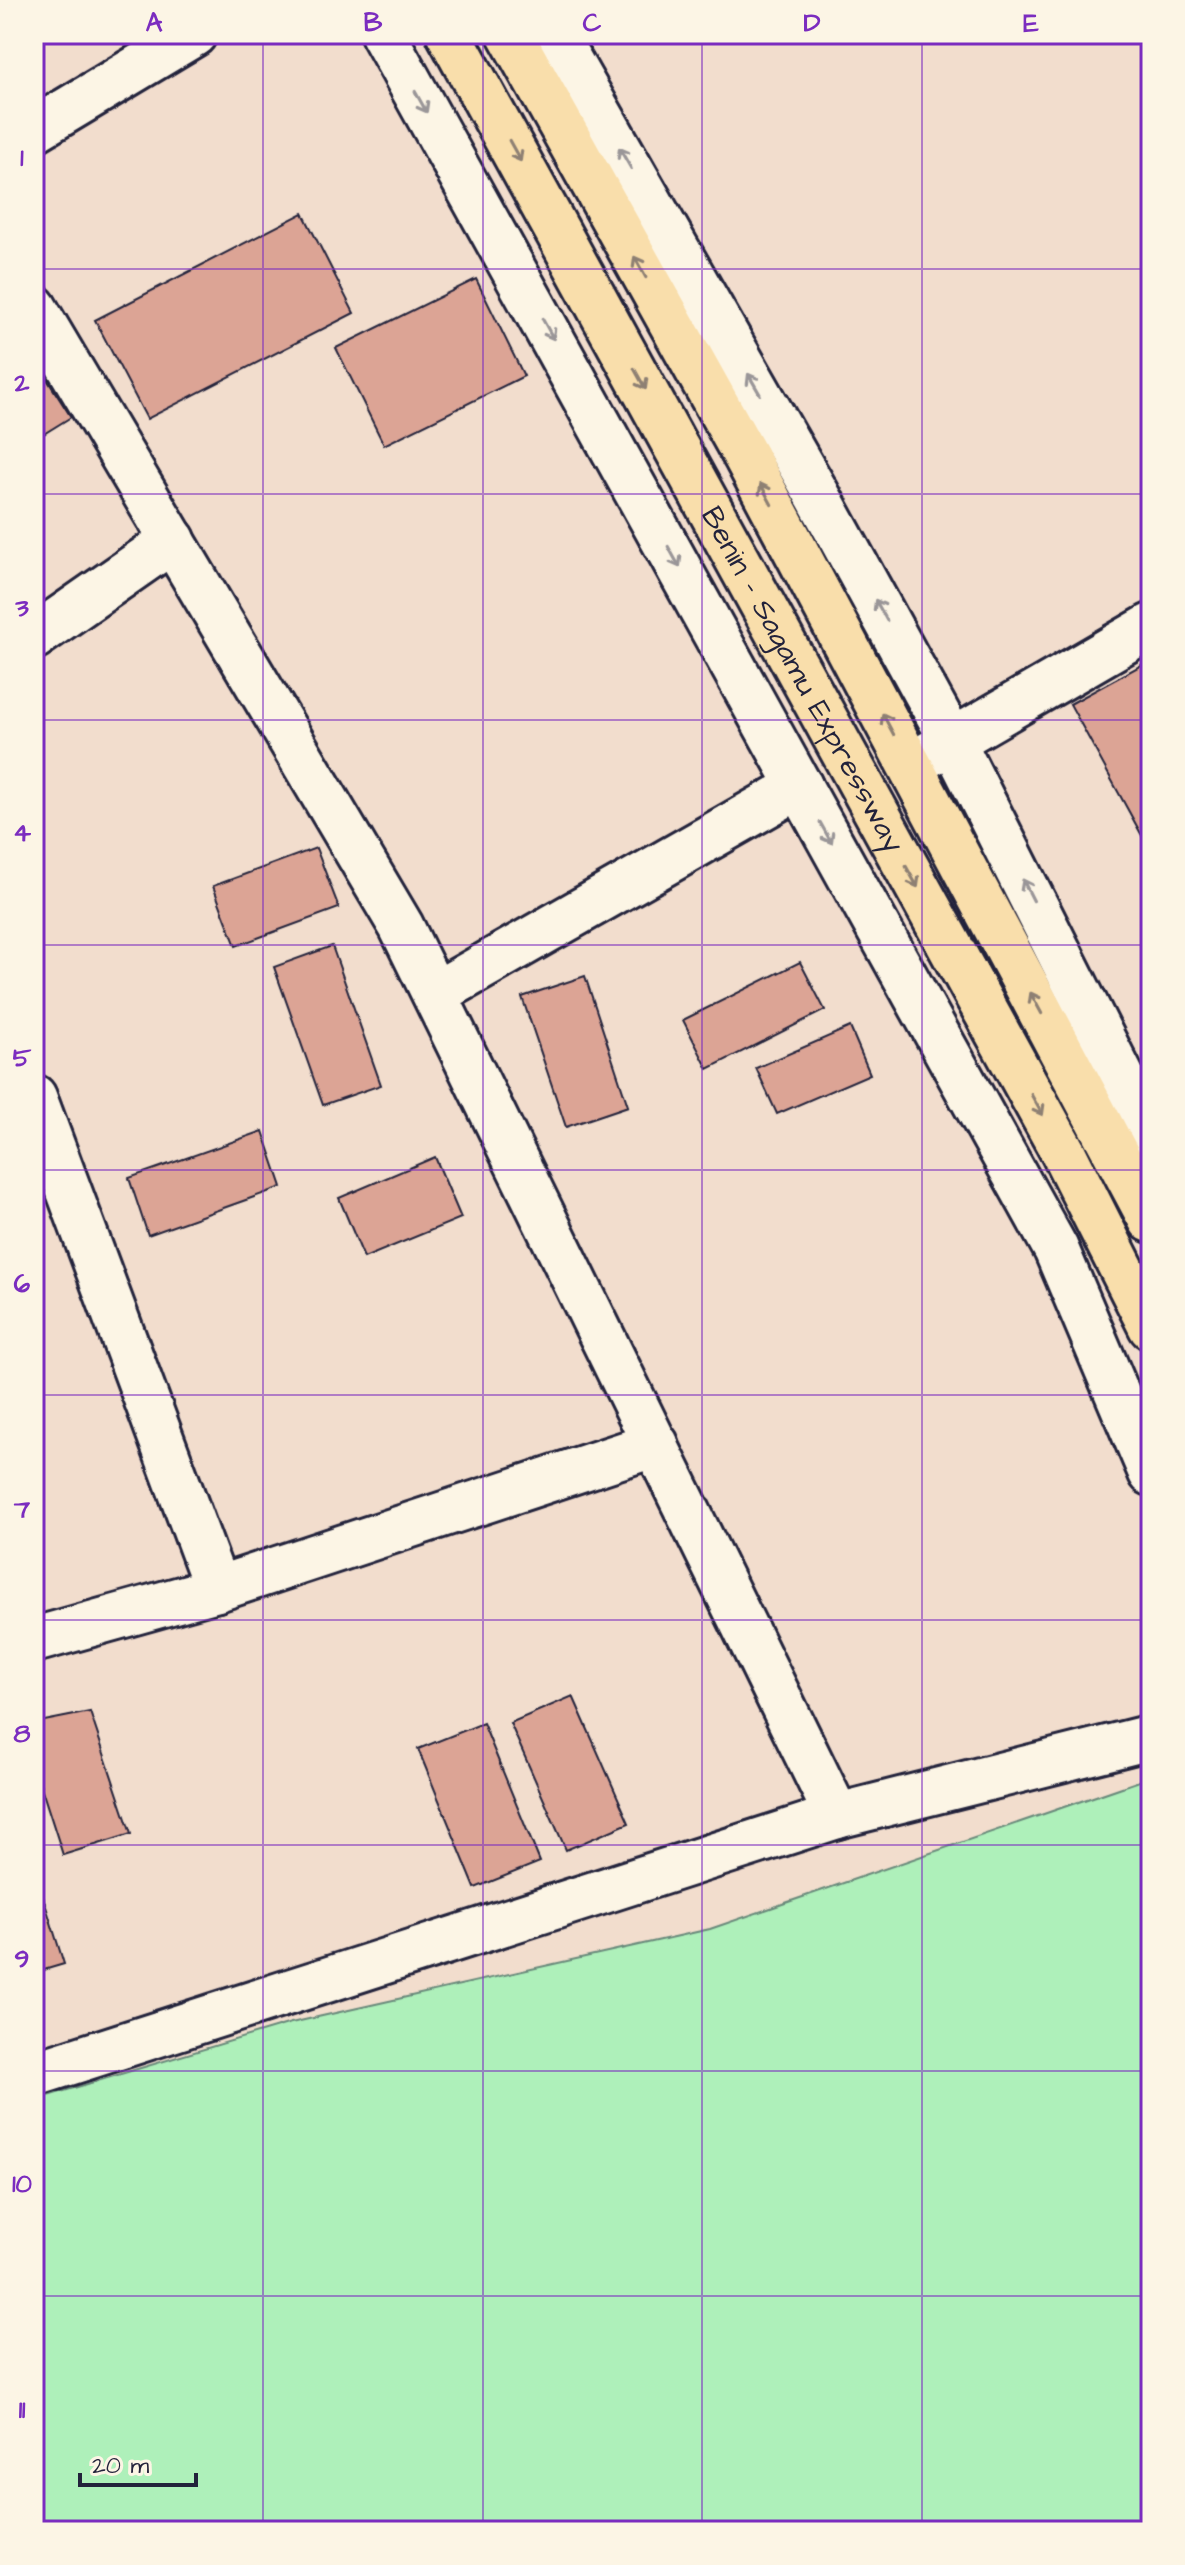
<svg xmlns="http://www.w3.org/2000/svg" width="1185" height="2565" viewBox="0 0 1185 2565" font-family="'Architects Daughter',sans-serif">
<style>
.green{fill:#aef0ba;stroke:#68897a;stroke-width:2}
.building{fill:#dca495;stroke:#22223b;stroke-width:2}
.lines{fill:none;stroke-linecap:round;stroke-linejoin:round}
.minor-casing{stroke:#22223b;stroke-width:50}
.highway-casing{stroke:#22223b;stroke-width:50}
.minor{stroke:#fcf5e5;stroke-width:44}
.highway{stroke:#f9deab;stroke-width:44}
.oneway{stroke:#9a9698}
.oneway2{stroke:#8e8073}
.grid{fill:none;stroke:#7b2cbf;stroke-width:2;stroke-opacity:0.55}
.labels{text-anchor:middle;stroke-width:7;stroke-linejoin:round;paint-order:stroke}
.street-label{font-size:30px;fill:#22223b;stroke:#fcf5e5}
.neatline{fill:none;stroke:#7b2cbf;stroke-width:3}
.grid-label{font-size:26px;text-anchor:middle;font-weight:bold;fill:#7b2cbf}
</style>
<rect width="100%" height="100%" fill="#f2ddcd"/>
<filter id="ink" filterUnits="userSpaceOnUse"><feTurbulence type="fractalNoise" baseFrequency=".0125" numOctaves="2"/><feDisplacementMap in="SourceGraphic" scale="16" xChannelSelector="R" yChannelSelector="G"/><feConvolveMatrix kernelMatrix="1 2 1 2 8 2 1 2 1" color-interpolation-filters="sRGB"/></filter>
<g filter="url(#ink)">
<polygon class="green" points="1151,1777 1151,2531 34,2531 34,2100 291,2023 710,1929"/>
<g class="building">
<polygon points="927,34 947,34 933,43"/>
<polygon points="303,213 354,313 147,419 95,320"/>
<polygon points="476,279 524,376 384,445 336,348"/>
<polygon points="34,359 71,417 34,440"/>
<polygon points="1145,663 1151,674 1151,837 1145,841 1070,704"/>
<polygon points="316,848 339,908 236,946 213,886"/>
<polygon points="332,946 381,1085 323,1105 274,967"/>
<polygon points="800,962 825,1010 708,1069 683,1020"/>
<polygon points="585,976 628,1106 566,1127 522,997"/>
<polygon points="850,1027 870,1074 777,1114 756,1068"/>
<polygon points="263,1131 282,1187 148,1235 129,1178"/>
<polygon points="435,1157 461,1218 364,1258 339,1198"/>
<polygon points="573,1696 629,1823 566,1850 510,1723"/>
<polygon points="90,1712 131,1834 63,1855 34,1765 34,1723"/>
<polygon points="483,1723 540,1862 475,1888 418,1749"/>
<polygon points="34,1868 64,1964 34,1973"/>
</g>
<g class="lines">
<defs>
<g id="minor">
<polyline points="383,34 1056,1249 1151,1473"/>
<polyline points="554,34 817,494 953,742 1151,1135"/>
<polyline points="34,130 194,34"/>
<polyline points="34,307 401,926 837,1816"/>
<polyline points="34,637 173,540"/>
<polyline points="928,755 1151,626"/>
<polyline points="435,994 800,786"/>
<polyline points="34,1097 217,1589"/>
<polyline points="34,1640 217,1589 656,1444"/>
<polyline points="34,2074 837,1816 1151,1737"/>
</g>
<g id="highway">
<path id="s1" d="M449,34L1063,1152L1151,1327"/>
<polyline points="510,34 746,457 1151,1220"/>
</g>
</defs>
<use href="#minor" class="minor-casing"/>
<use href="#highway" class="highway-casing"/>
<use href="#minor" class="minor"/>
<use href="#highway" class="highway"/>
</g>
<defs><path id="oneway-shaft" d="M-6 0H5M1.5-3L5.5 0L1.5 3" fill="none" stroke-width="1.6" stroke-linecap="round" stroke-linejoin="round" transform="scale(2)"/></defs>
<g class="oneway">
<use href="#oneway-shaft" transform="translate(421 102) rotate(61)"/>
<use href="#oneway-shaft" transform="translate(625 158) rotate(-120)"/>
<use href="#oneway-shaft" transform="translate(548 329) rotate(61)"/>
<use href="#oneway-shaft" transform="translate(754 384) rotate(-120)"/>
<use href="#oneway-shaft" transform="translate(674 557) rotate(61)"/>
<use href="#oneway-shaft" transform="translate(881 610) rotate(-119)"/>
<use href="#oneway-shaft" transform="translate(826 833) rotate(61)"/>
<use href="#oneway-shaft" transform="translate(1028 890) rotate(-117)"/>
</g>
<g class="oneway2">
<use href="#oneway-shaft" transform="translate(515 151) rotate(61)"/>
<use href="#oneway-shaft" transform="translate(640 267) rotate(-119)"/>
<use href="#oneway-shaft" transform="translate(640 379) rotate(61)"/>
<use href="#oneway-shaft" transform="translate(766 494) rotate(-118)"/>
<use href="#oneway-shaft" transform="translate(888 724) rotate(-118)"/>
<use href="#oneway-shaft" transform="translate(912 877) rotate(61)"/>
<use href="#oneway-shaft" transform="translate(1036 1003) rotate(-118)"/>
<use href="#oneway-shaft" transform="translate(1037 1105) rotate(61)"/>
</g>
</g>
<path class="grid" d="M263,34V2531M483,34V2531M702,34V2531M922,34V2531M34,269H1151M34,494H1151M34,720H1151M34,945H1151M34,1170H1151M34,1395H1151M34,1620H1151M34,1845H1151M34,2071H1151M34,2296H1151"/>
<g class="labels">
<g class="street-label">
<text dy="10" stroke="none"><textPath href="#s1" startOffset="736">Benin - Sagamu Expressway</textPath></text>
</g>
</g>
<rect width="1185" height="2565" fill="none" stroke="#fcf5e5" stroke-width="88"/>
<path d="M80 2473v12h116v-12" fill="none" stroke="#22223b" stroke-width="4"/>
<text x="92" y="2473" font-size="24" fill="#22223b" stroke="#fcf5e5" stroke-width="6" paint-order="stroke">20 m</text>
<rect x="44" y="44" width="1097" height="2477" class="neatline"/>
<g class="grid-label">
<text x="154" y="31">A</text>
<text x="373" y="31">B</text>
<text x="592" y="31">C</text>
<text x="812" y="31">D</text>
<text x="1031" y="31">E</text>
<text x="22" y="166">1</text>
<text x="22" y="391">2</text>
<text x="22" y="616">3</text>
<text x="22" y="841">4</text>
<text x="22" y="1066">5</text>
<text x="22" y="1292">6</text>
<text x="22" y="1517">7</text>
<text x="22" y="1742">8</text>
<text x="22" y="1967">9</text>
<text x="22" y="2192">10</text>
<text x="22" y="2418">11</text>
</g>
</svg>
